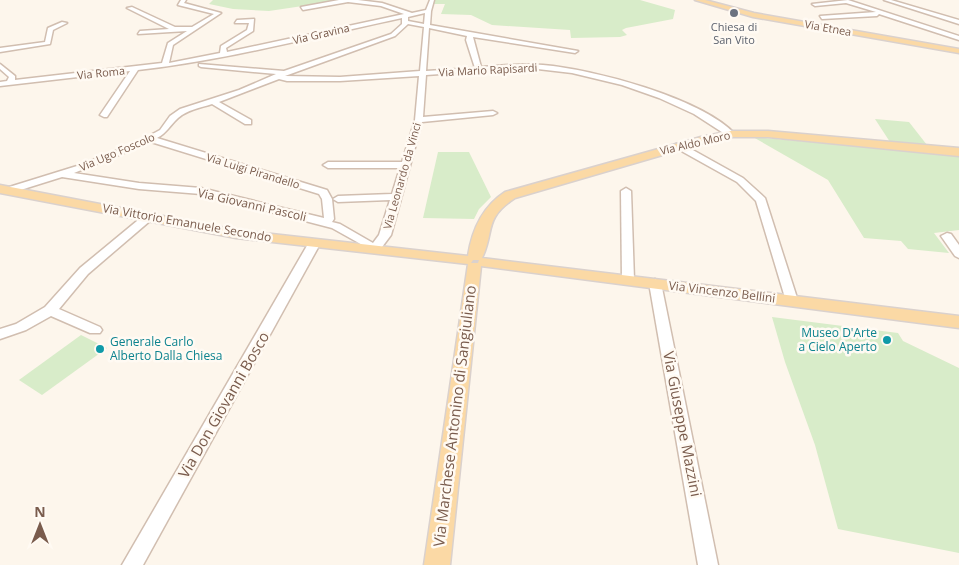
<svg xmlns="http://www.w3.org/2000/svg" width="959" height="565" viewBox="0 0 959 565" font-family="'Open Sans',sans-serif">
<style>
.green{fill:#d8ecc9}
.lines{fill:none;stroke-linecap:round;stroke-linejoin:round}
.minor-casing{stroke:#d1beb0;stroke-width:3}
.major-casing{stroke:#dad1cd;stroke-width:3}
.minor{fill:#fff;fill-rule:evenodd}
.major{fill:#fbd9a5;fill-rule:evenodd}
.worship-dot{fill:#6b7280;stroke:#fffaf3;stroke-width:2}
.culture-dot{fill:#0f9aa8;stroke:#fffaf3;stroke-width:2}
.labels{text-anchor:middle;stroke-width:5;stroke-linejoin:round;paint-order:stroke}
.far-worship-label{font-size:11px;fill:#5b616d;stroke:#fffaf3}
.far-street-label{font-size:11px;fill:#7a5c4d;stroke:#fffaf3}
.street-label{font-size:12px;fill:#7a5c4d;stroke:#fffaf3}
.culture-label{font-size:12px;fill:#0d838f;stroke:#fffaf3;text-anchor:end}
.near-street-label{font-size:15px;fill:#7a5c4d;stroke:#fffaf3}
</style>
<rect width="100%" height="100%" fill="#fdf6ec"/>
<g class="green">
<polygon points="213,0 343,0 269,11 233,9 209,4"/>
<polygon points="435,0 640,0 675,10 673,19 626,28 622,30 627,35 620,37 571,38 570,30 492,25 471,15 441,14 445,4 433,4"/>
<polygon points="875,119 909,122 927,145 890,142"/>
<polygon points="753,137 959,155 959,230 934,233 949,253 908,249 901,241 864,238 828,180"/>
<polygon points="438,152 469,152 491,197 479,209 474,219 423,218"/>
<polygon points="772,317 898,333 903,341 959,368 959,553 838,529 815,445 785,362"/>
<polygon points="81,335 107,348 42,395 19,380"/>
</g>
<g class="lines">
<defs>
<g id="minor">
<path d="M181,0H186L184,3L221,13L173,45L169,63L220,53L221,46L247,30L249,23H235L237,20L254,19L253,31L226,48L227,52L404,14L381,6L348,2L303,10L301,7L339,0H358L382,3L412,13L426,10L430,0H434L431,11L430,25L578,51L575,53L473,37L481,67C502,66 522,63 543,65C593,69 701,98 735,134L728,136L694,114L659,98L622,85L572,73L529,68L426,75L423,117L493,111L497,113L493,115L422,122L391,235L379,251L375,252L332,228L201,194L139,189L62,177L14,192H6V188L77,166L134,144L160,130L170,116L180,109L239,90L276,74L201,67L199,66V64L284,71L391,34L402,24V18C313,37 226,60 138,70L107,117H104L100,115L130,71L0,86V82L7,81L9,77L0,69V64L15,76V80L162,63L168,43L187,31L138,34L140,31L169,29L127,8L132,7L175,27H192L214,14L178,5ZM425,13L424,24L408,21V17ZM408,24L424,27L420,71L340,77L285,76L395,36ZM429,28L467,36L466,40L475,68L426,71ZM419,76L415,120L402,162H328L323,165L328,168H400L392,194L338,196L333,199L338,202L390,200L379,235L373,243L340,224L332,222L334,219L332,199L327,190L157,138C167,133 170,125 178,118C187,110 200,108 212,104L245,124H251V120L219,102L279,79L287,81H340ZM151,142L319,194L322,199L324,218L201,188L139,183L74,173Z"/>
<polygon points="848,0 959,36 959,40 879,14 877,16 822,19 820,16 876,12 846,3 815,6 812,4"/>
<polygon points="884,0 891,0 959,20 959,24"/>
<polygon points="62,22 67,23 53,30 50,44 0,52 0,48 45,42 48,28"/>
<polygon points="676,144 682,144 743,178 765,198 798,301 797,304 787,304 786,301 756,201 737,182 676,148"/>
<polygon points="626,188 631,191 634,280 628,284 622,280 621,191"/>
<polygon points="147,215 152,218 151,220 88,274 59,309 100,327 102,330 100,333 90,333 51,316 26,330 0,339 0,329 16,324 45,307 80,268 143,216"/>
<polygon points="947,233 951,234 959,245 959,258 955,256 941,236"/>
<polygon points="314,241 320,244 143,565 122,565 308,244"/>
<polygon points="655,279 661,283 718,565 698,565 649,283"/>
</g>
<g id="major">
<polygon points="695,0 705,0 754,13 959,49 959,53 753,17"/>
<path d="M731,131H768L959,148V156L768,137H731L707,142L515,198C483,219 495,231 482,258L959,316V328L481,266L450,565H424L468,264L236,238L0,193V185L236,230L468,256C472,230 482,207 505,192L701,137ZM473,260H479L478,263H471Z"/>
</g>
</defs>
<use href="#minor" class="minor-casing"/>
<use href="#major" class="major-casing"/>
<use href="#minor" class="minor"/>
<use href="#major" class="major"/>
</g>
<circle class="worship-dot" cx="734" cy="13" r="5"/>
<g class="culture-dot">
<circle cx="887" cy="340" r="5"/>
<circle cx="100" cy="349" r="5"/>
</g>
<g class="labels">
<g class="far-worship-label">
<text x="734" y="31">Chiesa di<tspan x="734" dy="13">San Vito</tspan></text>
</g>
<g class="far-street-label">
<text transform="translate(828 28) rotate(10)" y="4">Via Etnea</text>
<text transform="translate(321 34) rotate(-13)" y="4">Via Gravina</text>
<text transform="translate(488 70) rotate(-3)" y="4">Via Mario Rapisardi</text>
<text transform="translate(101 73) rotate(-6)" y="4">Via Roma</text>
<text transform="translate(695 143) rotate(-13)" y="4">Via Aldo Moro</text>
<text transform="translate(117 152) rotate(-23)" y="4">Via Ugo Foscolo</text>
<text transform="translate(253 171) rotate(17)" y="4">Via Luigi Pirandello</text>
<text transform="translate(402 176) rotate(-74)" y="4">Via Leonardo da Vinci</text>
</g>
<g class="street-label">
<text transform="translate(252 205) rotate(13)" y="4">Via Giovanni Pascoli</text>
<text transform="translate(187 223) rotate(10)" y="4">Via Vittorio Emanuele Secondo</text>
<text transform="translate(722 292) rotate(7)" y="4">Via Vincenzo Bellini</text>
</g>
<g class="culture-label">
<text x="877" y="337">Museo D'Arte<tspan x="877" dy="14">a Cielo Aperto</tspan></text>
<text x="110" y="346" text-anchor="start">Generale Carlo<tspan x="110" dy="14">Alberto Dalla Chiesa</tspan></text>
</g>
<g class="near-street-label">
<text transform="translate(224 405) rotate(-60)" y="5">Via Don Giovanni Bosco</text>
<text transform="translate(455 416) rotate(-83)" y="5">Via Marchese Antonino di Sangiuliano</text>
<text transform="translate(682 424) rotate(79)" y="5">Via Giuseppe Mazzini</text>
</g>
</g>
<g transform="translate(40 525)" stroke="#fffaf3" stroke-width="4" paint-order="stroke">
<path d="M0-4L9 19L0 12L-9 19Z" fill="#7a5c4d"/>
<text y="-8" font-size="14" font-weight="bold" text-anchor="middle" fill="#7a5c4d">N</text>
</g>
</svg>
